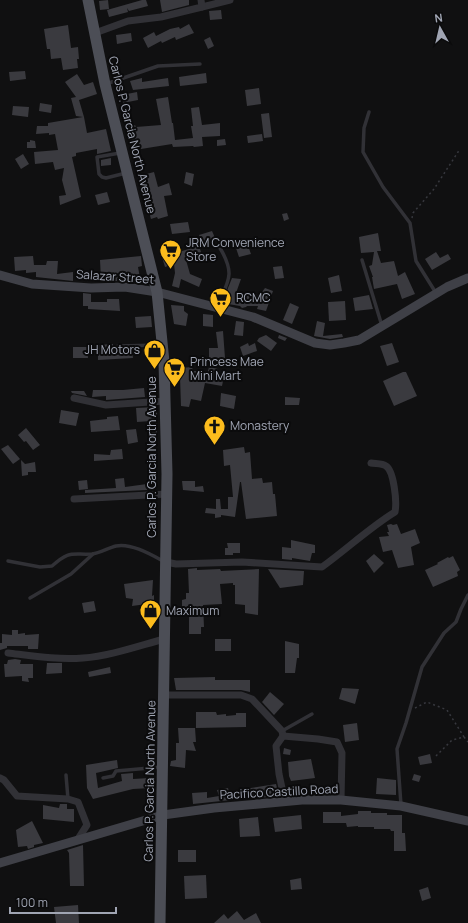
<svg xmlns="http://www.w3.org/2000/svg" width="468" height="923" viewBox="0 0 468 923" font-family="Manrope,sans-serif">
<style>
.building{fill:#3a3a3f}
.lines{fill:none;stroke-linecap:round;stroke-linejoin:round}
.path{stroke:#37383e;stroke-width:1.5;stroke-dasharray:2 3;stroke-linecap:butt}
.lane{stroke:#313136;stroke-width:3.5}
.street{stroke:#313136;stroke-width:7}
.secondary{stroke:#3f4047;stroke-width:9}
.primary{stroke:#4c4e56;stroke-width:11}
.labels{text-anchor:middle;stroke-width:4;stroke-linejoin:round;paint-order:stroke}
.street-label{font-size:12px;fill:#a0a5b3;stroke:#0b0b0c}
.poi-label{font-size:12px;fill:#a0a5b3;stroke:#0b0b0c;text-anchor:start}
</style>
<rect width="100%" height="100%" fill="#101011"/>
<g class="building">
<polygon points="108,0 109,9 100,10 99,1"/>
<polygon points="142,0 146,0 148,6 129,11 127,8 128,12 109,17 107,10"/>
<polygon points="160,0 189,0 189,5 162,12"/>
<polygon points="221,10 222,19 210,20 209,11"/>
<polygon points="189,24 194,33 176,40 175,37 162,43 161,41 148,48 143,38 154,32 156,36 170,29 179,27 180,29"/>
<polygon points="68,25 71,48 78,47 79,59 77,59 78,68 63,70 61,58 51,59 50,49 47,49 44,29"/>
<polygon points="131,33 132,41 117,44 116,35"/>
<polygon points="210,37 214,46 208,49 204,40"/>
<polygon points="25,71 26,79 10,81 9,72"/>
<polygon points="206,73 207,83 180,86 179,77"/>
<polygon points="77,74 84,85 93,82 97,94 79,100 84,117 87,133 106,129 111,151 97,154 97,149 76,153 76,156 72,157 81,197 60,205 59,196 66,195 62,180 64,168 55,170 53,162 35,164 34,152 58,150 55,134 49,135 49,133 36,134 37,126 48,126 48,123 83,117 76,116 71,98 76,97 65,82"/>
<polygon points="142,78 142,82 168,78 169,86 133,90 130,81"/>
<polygon points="259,88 261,104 247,106 245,90"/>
<polygon points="137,92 138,100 123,103 122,95"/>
<polygon points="168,97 172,123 173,123 175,140 193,138 191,126 193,126 191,108 199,107 202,125 220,123 220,136 202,137 203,146 194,147 193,146 173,147 172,144 141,149 140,145 132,147 129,126 135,125 136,127 161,125 156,99"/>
<polygon points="40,103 52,105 51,113 39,111"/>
<polygon points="13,106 29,107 28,117 12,115"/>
<polygon points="269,113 272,137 264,138 261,114"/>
<polygon points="262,134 263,141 248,143 247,136"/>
<polygon points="225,139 226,145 217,146 217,140"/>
<polygon points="30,140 35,141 36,148 27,148 27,142 30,142"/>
<polygon points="23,154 29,164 21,169 15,159"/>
<polygon points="111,158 111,165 101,166 101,160"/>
<polygon points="154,172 158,187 169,183 172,195 164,196 168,216 158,219 157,217 151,219 148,208 145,208 139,176"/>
<polygon points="186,172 194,174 192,186 184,183"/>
<polygon points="107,192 110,202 98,205 95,195"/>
<polygon points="287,213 289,219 284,221 282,214"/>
<polygon points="188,222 190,232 172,234 170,224"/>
<polygon points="212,231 215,238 202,242 199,235"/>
<polygon points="378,233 381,251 377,251 381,263 394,261 398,276 405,272 415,294 402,299 397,284 374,289 372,277 373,277 369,266 372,265 374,252 361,253 359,237"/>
<polygon points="247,243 251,254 239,257 235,245"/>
<polygon points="199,246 202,255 186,260 190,274 202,279 199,287 181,279 179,288 172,286 175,273 174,264 165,267 162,257"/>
<polygon points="436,252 440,258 448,254 451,259 432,270 425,259"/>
<polygon points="33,256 34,265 46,265 47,261 58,261 57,274 73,272 73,281 36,277 36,272 26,273 26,270 15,271 14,257"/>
<polygon points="141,256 142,266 138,267 140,278 128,280 127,277 118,276 117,281 110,281 107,277 101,279 100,260"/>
<polygon points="282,266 284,278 275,279 273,267"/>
<polygon points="339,275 342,291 331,293 328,278"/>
<polygon points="232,278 241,279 236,293 249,294 251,292 259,296 265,288 273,291 266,311 257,309 258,306 247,306 246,307 242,308 240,306 222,303"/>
<polygon points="83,293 91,294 91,302 107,302 107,299 119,299 120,311 88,309 88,306 83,306"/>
<polygon points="369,295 373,309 355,311 353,298"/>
<polygon points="345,301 346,320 329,321 328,302"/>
<polygon points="290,303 299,307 292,324 283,320"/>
<polygon points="171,305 184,306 184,311 188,314 186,326 174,324"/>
<polygon points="203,314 213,315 213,327 203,326"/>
<polygon points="151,316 152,327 136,328 135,317"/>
<polygon points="236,321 244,322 243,336 234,335"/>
<polygon points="317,321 325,323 323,336 342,334 343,337 330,339 314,336"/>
<polygon points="223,331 225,358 209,358 209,348 218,348 216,332"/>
<polygon points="266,335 277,343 271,351 257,341 259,338"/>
<polygon points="279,335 287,338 285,341 278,338"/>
<polygon points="248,343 249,346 255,343 257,351 243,356 240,347"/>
<polygon points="392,343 399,362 387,366 380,346"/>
<polygon points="113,344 113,350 132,349 133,358 98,360 98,345"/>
<polygon points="73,347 87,347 88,358 73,358"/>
<polygon points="192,367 193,371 208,371 209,367 218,369 219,376 224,376 222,386 205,383 201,401 191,399 189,407 181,406 180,377 179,377 181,368"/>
<polygon points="403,372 406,372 417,396 394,406 383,381"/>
<polygon points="144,388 145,397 106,400 106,396 92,397 93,390 123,390"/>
<polygon points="71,391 84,391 87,396 72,393"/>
<polygon points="221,393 236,396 234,409 220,406"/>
<polygon points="285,397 300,398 299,405 285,405"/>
<polygon points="157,407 157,434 151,434 151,421 137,422 136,408"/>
<polygon points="61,410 79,413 76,426 59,423"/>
<polygon points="118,416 120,430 91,432 90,421 107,419 107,417"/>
<polygon points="26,428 40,445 33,450 26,441 24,442 18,435"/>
<polygon points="136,429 138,442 128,444 126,430"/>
<polygon points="8,445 20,459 13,464 1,449"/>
<polygon points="244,447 245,453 250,452 252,479 262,478 263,483 272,482 273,494 275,494 277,516 246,519 241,482 240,482 235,517 221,515 221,517 215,518 215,514 205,513 206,508 216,509 216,499 220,499 221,509 228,509 228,497 233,497 230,465 224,466 223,450"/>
<polygon points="122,449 123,459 94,461 94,454 110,455 111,450"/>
<polygon points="21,460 25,464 35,462 36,472 28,472 28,475 22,476"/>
<polygon points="124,478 125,487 147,484 147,490 85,493 85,490 116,488 115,479"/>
<polygon points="87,480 88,489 79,490 78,481"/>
<polygon points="182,481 195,481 195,487 203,486 204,492 183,490"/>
<polygon points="391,524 393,525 397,524 401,534 415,529 420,543 411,547 414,565 398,568 392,550 383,552 379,537 389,536 387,532 389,532 387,525"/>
<polygon points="291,540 315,545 315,553 312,553 310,561 292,558 292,560 282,559 282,547 291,548"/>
<polygon points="227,543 240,543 240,553 233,553 233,555 225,555 225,548 228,548"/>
<polygon points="374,554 384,563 374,573 366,561"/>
<polygon points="453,556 460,570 457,572 458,576 433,587 425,570 438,564 437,563 448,557 449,558"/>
<polygon points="197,568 197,570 220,569 221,571 259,569 258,615 245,613 245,605 235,604 235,585 233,585 233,583 220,584 222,604 203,605 204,627 201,627 201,634 189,634 189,607 182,607 182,600 186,599 186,593 189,593 188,569"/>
<polygon points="268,569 304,571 303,585 280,588"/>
<polygon points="153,580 152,596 154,595 154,603 132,606 133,599 126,598 124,584"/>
<polygon points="94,601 96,611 84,613 82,603"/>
<polygon points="12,630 18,630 18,634 25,633 25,635 39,634 38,649 28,649 28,646 7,646 7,648 0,650 0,643 2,643 2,634 12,635"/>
<rect x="215" y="639" width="16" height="12"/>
<polygon points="285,641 299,644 299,658 297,658 295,673 285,673"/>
<polygon points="15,659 21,660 20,664 33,664 33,678 28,678 29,682 22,681 22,676 5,677 4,664 7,664 8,660"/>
<polygon points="47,663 62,663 62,673 46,674"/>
<polygon points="110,667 111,673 89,677 88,672"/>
<polygon points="215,677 215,680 250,680 250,692 241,690 176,690 174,678"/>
<polygon points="342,688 359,689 355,704 339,699"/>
<polygon points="270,692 284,704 274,715 262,702"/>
<polygon points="196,712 216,712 217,715 226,714 226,716 236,715 236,713 246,713 246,727 196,728"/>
<polygon points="357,723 359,740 345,742 343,725"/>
<polygon points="178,728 195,728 196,742 193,742 196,751 186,750 185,768 170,766 171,761 176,760 176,743 179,743"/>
<polygon points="284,748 291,750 290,755 283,754"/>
<polygon points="430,754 432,763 420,765 418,757"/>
<polygon points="311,759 315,778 291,781 289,776 288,762"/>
<polygon points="117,760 118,768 96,773 98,788 122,781 121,774 133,773 133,779 149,778 150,788 133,789 93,799 87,788 86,765"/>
<polygon points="414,774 421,776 419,782 412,780"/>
<polygon points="377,778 396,780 396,795 376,794"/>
<polygon points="276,784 279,796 245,799 244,789"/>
<polygon points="228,788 231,800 193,804 192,793 207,792 207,798 219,796 217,790"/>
<polygon points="60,804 67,804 67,809 74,809 74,822 43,819 43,805 59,808"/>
<polygon points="358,811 371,811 371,813 387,813 387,815 402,815 402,833 405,833 406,851 394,851 394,831 391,831 390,829 374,829 374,827 358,827 358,826 347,827 346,823 323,823 323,812 341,812 341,816 358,814"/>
<polygon points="301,815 302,829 275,832 273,818"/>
<polygon points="258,817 260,836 240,837 239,819"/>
<polygon points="32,821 43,843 34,845 34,847 28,849 27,846 18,847 16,830"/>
<polygon points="83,845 84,886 70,886 69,853 67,850"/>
<rect x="178" y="850" width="18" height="12"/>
<polygon points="206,875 207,898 185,899 184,876"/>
<polygon points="301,878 302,889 291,890 290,880"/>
<polygon points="428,887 431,898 422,901 419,890"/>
<polygon points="78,905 79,923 56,923 54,907"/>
<polygon points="237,911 244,920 256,913 261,923 214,923 224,914 228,919"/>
</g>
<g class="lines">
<g class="path">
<polyline points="412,218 413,213 434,189 460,149"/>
<polyline points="415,708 427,702 447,710 464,737"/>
<polyline points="436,756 452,740 464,737 468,742"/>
</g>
<g class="lane">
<polyline points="106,84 158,66 200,64"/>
<polyline points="369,112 364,128 363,152 383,187 410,223 416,261 436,293"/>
<polyline points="120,153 97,157 99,174 102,177 106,178 126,173"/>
<polyline points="362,260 382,326"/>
<path d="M217,307C228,281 236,275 220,248"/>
<polyline points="118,346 161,345"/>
<path d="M8,561L40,567L52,566C70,550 71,555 92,554C100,553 108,548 116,546C131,543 150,554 163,561"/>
<polyline points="30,598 71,574 93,554"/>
<polyline points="282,731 312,714"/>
<polyline points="66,775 68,799"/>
<polyline points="103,778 113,776 116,771 161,767"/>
<polyline points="401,805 397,749 406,723 422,667 444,633 456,622 461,609 468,595"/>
</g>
<g class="street">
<polyline points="202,7 230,0"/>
<polyline points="95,33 128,21 161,17 202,7 201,0"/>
<polyline points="74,398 106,405 165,401"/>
<polyline points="74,499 167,494"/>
<path d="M166,562L176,564L242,562L322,567C347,549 369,528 395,512C397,502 394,471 386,466C382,463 375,464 371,463"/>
<path d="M8,653C33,656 58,660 83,658C110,656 138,646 164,639"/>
<polyline points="164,695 241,695 252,699 282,731 283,736"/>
<polyline points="0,778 4,780 17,796 68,799 78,802 87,825 78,839"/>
<polyline points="285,802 279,774 276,746 283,736 318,739 337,742 342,753 341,800"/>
</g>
<g class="secondary">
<polyline points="0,275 32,284 91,288 125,287 157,292 253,317 315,343 330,345 344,343 359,340 447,287 468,278"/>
<polyline points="0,863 163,815 214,808 302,800 341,800 401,806 468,821"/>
</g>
<polyline class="primary" points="88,0 105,84 157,292 164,362 167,474 160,923"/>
</g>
<defs>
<symbol id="supermarket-pin" viewBox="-11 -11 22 30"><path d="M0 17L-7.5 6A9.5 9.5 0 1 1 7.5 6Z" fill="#fcbc1d" stroke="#0b0b0c"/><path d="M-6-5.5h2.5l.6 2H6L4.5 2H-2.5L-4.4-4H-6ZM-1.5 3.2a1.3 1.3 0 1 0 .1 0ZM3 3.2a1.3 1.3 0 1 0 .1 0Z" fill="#111"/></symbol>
<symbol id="shop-pin" viewBox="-11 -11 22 30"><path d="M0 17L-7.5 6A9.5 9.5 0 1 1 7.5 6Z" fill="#fcbc1d" stroke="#0b0b0c"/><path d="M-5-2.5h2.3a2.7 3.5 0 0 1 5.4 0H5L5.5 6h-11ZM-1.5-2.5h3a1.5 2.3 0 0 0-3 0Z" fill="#111"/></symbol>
<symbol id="church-pin" viewBox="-11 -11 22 30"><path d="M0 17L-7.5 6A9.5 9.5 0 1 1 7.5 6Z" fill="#fcbc1d" stroke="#0b0b0c"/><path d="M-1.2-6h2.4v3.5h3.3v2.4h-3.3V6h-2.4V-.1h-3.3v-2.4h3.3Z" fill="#111"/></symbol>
</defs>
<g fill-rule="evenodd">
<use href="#supermarket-pin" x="158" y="238" width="25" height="34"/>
<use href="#supermarket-pin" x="208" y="286" width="25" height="34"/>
<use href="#shop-pin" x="142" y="338" width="25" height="34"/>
<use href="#supermarket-pin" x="162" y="356" width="25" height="34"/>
<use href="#church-pin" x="202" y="414" width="25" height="34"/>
<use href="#shop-pin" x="138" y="598" width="25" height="34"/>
</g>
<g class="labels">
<g class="street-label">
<text transform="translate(132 135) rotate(76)" y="4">Carlos P. Garcia North Avenue</text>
<text transform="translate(115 277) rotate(4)" y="4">Salazar Street</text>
<text transform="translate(152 457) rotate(-90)" y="4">Carlos P. Garcia North Avenue</text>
<text transform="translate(150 781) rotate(-89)" y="4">Carlos P. Garcia North Avenue</text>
<text transform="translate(279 792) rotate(-3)" y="4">Pacifico Castillo Road</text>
</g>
<g class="poi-label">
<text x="186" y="247">JRM Convenience<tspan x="186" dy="14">Store</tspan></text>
<text x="236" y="302">RCMC</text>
<text x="140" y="354" text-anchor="end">JH Motors</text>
<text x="190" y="366">Princess Mae<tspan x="190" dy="14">Mini Mart</tspan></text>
<text x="230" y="430">Monastery</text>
<text x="166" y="615">Maximum</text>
</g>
</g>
<g transform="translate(440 28) rotate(352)" stroke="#0b0b0c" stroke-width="3" paint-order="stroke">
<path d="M0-3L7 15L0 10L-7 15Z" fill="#a0a5b3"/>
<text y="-6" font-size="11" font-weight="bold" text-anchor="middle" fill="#a0a5b3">N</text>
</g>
<path d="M10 907v6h106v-6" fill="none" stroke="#a0a5b3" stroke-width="2"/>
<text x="16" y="907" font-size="12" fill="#a0a5b3" stroke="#0b0b0c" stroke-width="3" paint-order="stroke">100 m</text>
</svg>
